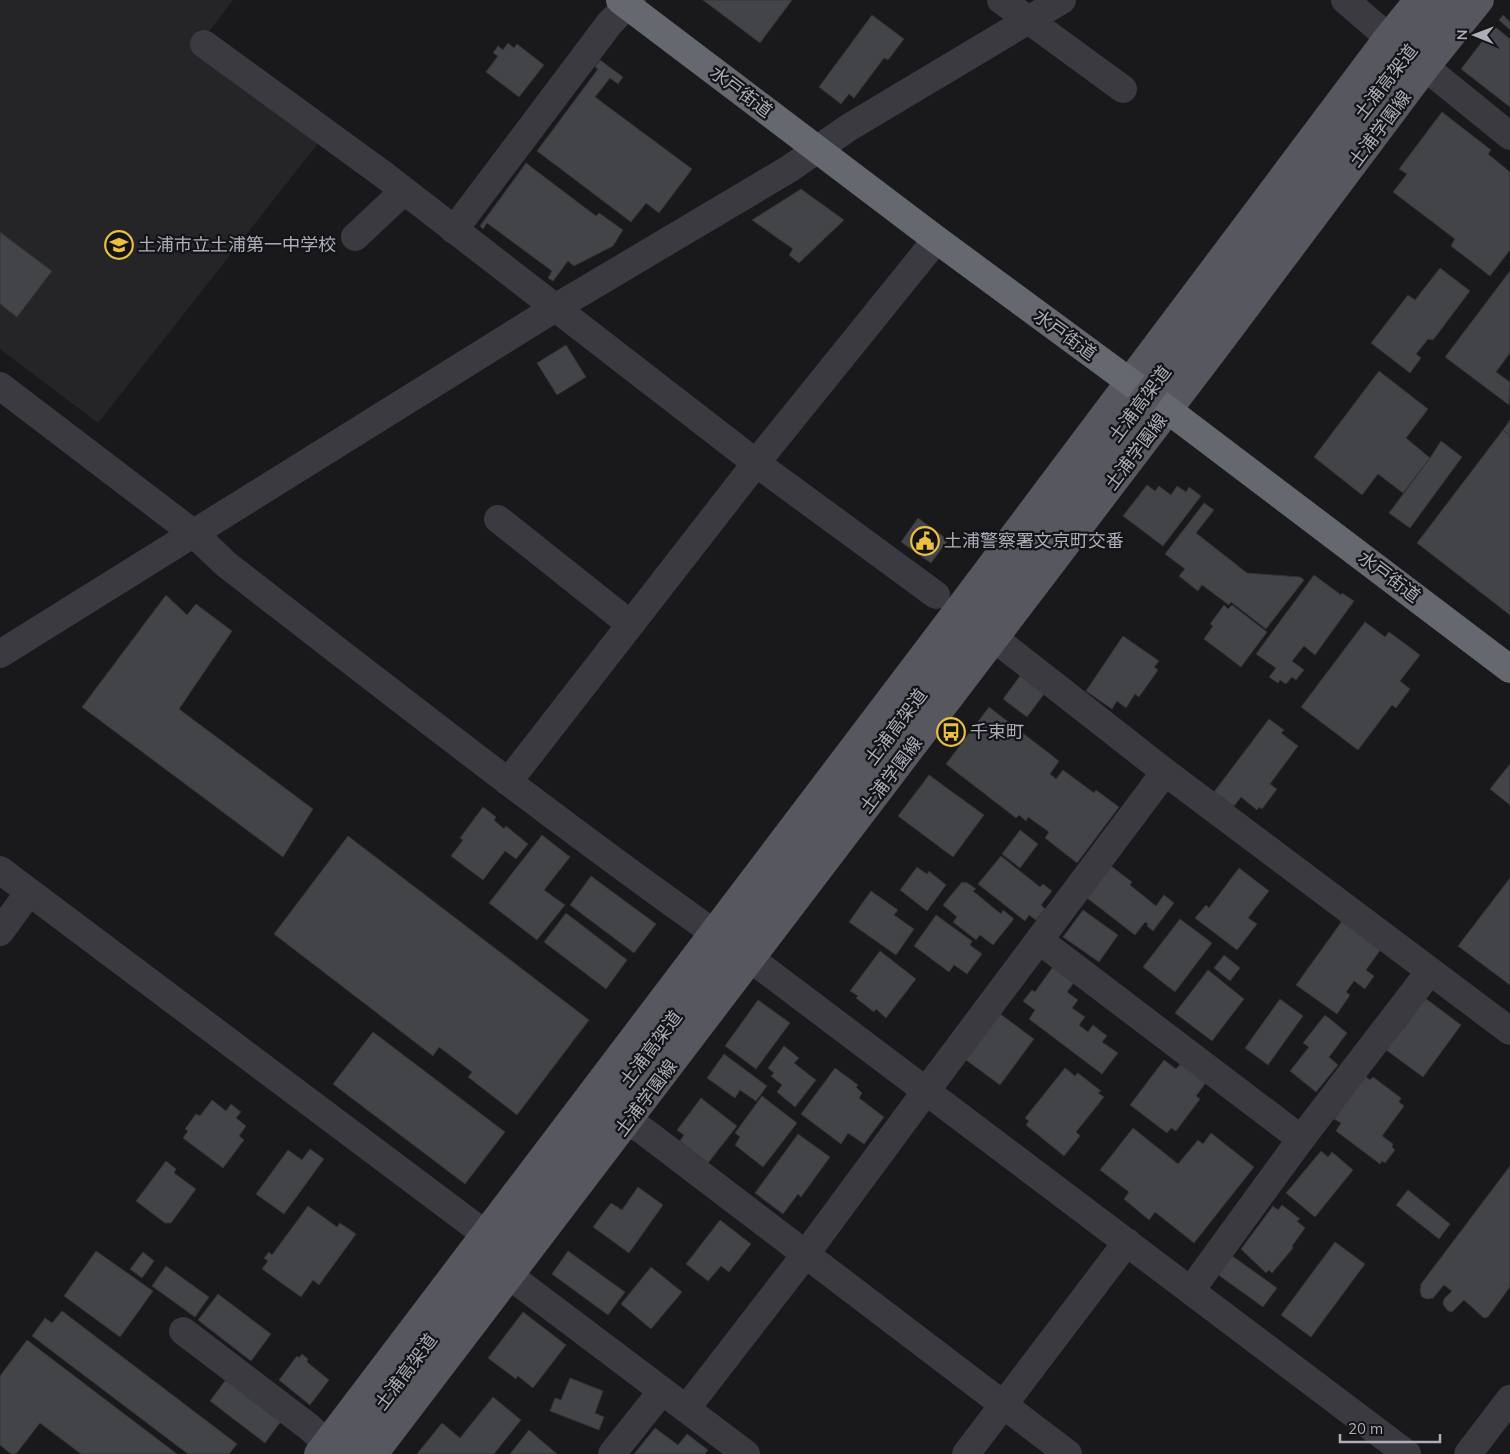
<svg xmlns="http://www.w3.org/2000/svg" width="1510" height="1454" viewBox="0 0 1510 1454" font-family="Mulish,'Noto Sans JP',sans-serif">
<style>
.built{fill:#252528}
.building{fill:#434448;stroke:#333337}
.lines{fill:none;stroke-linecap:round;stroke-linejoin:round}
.minor{stroke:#3a3a40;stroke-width:28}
.major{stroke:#56575f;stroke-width:28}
.highway{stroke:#666870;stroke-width:28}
.major-bridge{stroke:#56575f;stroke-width:28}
.labels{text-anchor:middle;stroke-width:4.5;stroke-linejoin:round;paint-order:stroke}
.street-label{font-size:18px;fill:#acafba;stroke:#141416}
.poi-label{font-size:18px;fill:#acafba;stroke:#141416;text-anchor:start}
</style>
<rect width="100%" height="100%" fill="#19191b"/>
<polygon class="built" points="0,0 233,0 194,51 319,142 98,423 0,349"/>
<g class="building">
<polygon points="703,0 792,0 760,43"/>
<polygon points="872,15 904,39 888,60 884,58 854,98 849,94 841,104 819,87"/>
<polygon points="1503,15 1510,22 1510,30 1499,20"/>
<polygon points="1494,26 1510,39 1510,107 1461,69"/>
<polygon points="508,43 514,48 517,44 544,65 519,97 486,72 498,56 493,53 498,46 503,50"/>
<polygon points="600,60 623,77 618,84 610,78 595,97 692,169 659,213 646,203 631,222 537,151 598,69 595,67"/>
<polygon points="1442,112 1491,150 1488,154 1510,172 1510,250 1490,276 1451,246 1455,239 1393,192 1407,174 1399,169"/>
<polygon points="526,163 596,216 599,213 623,230 613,246 574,266 568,261 553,281 548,278 552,271 487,223 483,229 480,226"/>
<polygon points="801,189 844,220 799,263 789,255 793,249 752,220"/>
<polygon points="0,232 52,271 17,317 0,304"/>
<polygon points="1440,268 1470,291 1433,340 1428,339 1416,354 1421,358 1410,373 1371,343 1408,295 1415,300"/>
<polygon points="1510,271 1510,353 1496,372 1510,382 1509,405 1445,357"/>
<polygon points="566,345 586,377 557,395 537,363"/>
<polygon points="1379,371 1428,409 1406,438 1430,458 1403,493 1378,474 1362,495 1314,457"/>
<polygon points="1510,420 1510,436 1503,430"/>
<polygon points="1503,430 1510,436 1510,615 1417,543"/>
<polygon points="1441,441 1462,457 1410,528 1389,513 1430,458"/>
<polygon points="1147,485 1155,491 1159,486 1171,495 1177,486 1186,492 1189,487 1201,496 1163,546 1123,516"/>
<polygon points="1204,503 1214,510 1196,533 1247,573 1300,577 1304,580 1266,629 1231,602 1229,605 1202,585 1198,591 1179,576 1185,569 1165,554"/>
<polygon points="918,518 948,540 931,563 901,542"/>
<polygon points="1314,575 1341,595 1342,593 1354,601 1315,655 1304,646 1292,661 1304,670 1296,680 1292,677 1286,684 1280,680 1278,683 1269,677 1276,668 1256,654"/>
<polygon points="166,595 187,615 196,604 232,631 179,709 313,809 283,857 82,707"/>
<polygon points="1224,605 1228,609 1232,605 1267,632 1241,667 1204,639 1213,626 1210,624"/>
<polygon points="1365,622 1385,637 1389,632 1420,655 1400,681 1410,689 1396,708 1392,705 1358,750 1301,707"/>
<polygon points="1123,636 1159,661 1154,667 1158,670 1139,697 1135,694 1126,708 1117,701 1112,709 1086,691"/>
<polygon points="1020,676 1044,694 1027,717 1003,699"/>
<polygon points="989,707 1059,761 1050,774 1056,779 1063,770 1094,793 1096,790 1119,807 1077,863 1045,838 1049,832 1028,817 1026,821 1019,815 1016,818 946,764"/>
<polygon points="1269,719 1284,730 1281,733 1298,746 1270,784 1277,789 1262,809 1259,807 1257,810 1241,797 1234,806 1214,792"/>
<polygon points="1510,764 1510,805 1490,789"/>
<polygon points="929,775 984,815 953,857 898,816"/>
<polygon points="483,807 496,817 494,820 504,829 506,826 528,844 516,859 505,851 483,880 451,856 463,840 460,838"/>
<polygon points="1020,830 1038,844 1020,868 1002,854"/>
<polygon points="542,835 570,857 544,890 565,905 537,940 489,903"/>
<polygon points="348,836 589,1020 517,1115 468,1077 472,1072 439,1047 433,1056 274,934"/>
<polygon points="1001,856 1040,887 1043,884 1052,891 1041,905 1045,909 1036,920 1029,915 1025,921 978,884"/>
<polygon points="1111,866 1132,882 1130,885 1156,906 1164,895 1174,903 1153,931 1147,926 1148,924 1145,922 1135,935 1087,898"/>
<polygon points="917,867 927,874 929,871 946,885 927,911 900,890"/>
<polygon points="1239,868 1269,891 1248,918 1257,924 1237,950 1195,918 1206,905 1209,908"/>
<polygon points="591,876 656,924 634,953 570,905"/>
<polygon points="1510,878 1510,985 1458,946"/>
<polygon points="962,882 965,883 966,882 976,889 973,891 1001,914 1003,910 1013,918 1013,920 993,945 980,935 976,940 953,922 957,917 943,905"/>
<polygon points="871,891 898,910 894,915 914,929 896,955 849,922"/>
<polygon points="1083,910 1118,935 1099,962 1063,937"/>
<polygon points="566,913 627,960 606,989 544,942"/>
<polygon points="936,915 972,941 970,945 982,954 967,974 954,965 949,972 914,946"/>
<polygon points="1180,919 1212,943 1175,992 1143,967"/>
<polygon points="1342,921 1381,949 1366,970 1374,976 1365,989 1354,981 1346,992 1350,995 1337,1014 1296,985"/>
<polygon points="880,951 916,979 886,1018 876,1009 874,1012 856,998 858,996 850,991"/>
<polygon points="1224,955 1240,968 1230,981 1214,968"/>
<polygon points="1055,964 1076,980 1067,992 1078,1000 1072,1008 1085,1017 1079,1025 1088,1032 1093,1025 1107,1036 1102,1042 1118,1053 1102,1074 1029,1019 1035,1010 1023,1001 1032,990 1035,992"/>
<polygon points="1208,970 1244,999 1212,1041 1175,1013"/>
<polygon points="1425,998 1461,1025 1423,1077 1382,1047 1398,1024 1404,1028"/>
<polygon points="1280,999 1303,1016 1268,1065 1245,1048"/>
<polygon points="758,1000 790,1023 756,1069 725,1046"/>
<polygon points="999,1013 1034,1039 1000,1085 966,1060"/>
<polygon points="1325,1015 1347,1033 1329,1057 1338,1065 1316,1092 1290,1071 1309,1047 1303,1043"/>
<polygon points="373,1032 505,1132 465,1184 333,1084"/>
<polygon points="784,1046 799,1058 794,1063 816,1080 795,1107 777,1092 782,1085 771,1076 774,1073 768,1068"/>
<polygon points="724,1054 767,1086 756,1101 740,1090 735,1098 707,1078"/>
<polygon points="1164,1060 1176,1069 1182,1062 1207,1081 1196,1096 1200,1099 1176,1131 1171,1128 1167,1133 1130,1105"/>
<polygon points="835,1068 858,1085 856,1087 862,1093 859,1098 884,1117 864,1144 848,1133 841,1144 801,1114"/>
<polygon points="1065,1068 1075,1076 1078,1073 1101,1091 1098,1093 1104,1097 1076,1132 1080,1136 1064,1156 1026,1125 1029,1121 1025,1118"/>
<polygon points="1365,1076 1370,1080 1373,1077 1401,1098 1399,1102 1404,1106 1382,1136 1393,1144 1392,1147 1395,1150 1385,1163 1382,1161 1380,1164 1336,1131 1341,1123 1334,1119"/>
<polygon points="762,1096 797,1123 763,1167 735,1145 740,1137 735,1133"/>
<polygon points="701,1098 737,1126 708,1163 680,1141 684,1135 677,1130"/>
<polygon points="212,1100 226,1111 231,1104 241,1112 236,1118 246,1126 239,1136 244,1140 223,1168 183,1138 188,1131 185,1129 196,1114 200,1116"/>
<polygon points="1133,1128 1178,1164 1198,1140 1203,1144 1211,1133 1254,1167 1194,1243 1155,1212 1149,1220 1124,1199 1129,1192 1100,1170"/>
<polygon points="798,1134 830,1157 801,1197 798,1194 783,1214 755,1193"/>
<polygon points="310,1149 324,1159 284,1214 256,1194 288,1150 302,1160"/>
<polygon points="1321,1151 1328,1157 1332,1152 1353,1170 1315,1217 1286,1193"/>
<polygon points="166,1161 176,1169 174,1173 196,1189 171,1223 165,1223 136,1201"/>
<polygon points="1510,1166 1510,1287 1488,1317 1484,1318 1464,1300 1452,1312 1448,1311 1443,1304 1444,1299 1452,1291 1444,1285 1433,1298 1427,1299 1422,1297 1420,1291 1421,1284"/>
<polygon points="638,1187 663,1205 629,1253 593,1227 611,1203 622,1210"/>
<polygon points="1408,1190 1450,1224 1439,1239 1396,1205"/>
<polygon points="1282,1205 1300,1219 1297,1221 1305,1228 1292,1246 1293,1248 1272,1273 1269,1270 1266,1273 1241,1249 1273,1206 1278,1210"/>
<polygon points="308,1206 337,1227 340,1223 356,1234 319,1285 313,1280 301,1297 262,1269 268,1261 264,1258 269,1252 272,1255"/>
<polygon points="720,1220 751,1244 729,1272 721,1266 708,1281 686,1264"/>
<polygon points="1335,1242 1365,1264 1311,1337 1281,1315"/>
<polygon points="96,1251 153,1291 120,1337 64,1296"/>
<polygon points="568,1251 625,1292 608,1315 552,1274"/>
<polygon points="143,1252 154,1261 142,1278 130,1269"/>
<polygon points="1231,1255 1277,1288 1263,1307 1217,1274"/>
<polygon points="166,1266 209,1297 195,1317 152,1286"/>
<polygon points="651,1267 682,1292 651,1329 621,1304"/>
<polygon points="218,1294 271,1334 251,1361 198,1320"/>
<polygon points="62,1311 237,1444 229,1454 188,1454 32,1336 45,1318 52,1323"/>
<polygon points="523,1312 566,1345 533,1388 518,1376 516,1379 488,1358"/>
<polygon points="27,1340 177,1454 81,1454 40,1423 16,1454 11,1454 0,1445 0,1376"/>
<polygon points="302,1354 308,1359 307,1362 329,1380 310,1405 279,1380 297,1356 299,1358"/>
<polygon points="227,1378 282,1420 265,1443 210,1401"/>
<polygon points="570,1378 603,1391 595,1413 604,1417 599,1430 550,1411 555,1398 561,1400"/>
<polygon points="493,1397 521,1420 494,1454 417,1454 442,1423 460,1438"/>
<polygon points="655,1428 678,1445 687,1434 708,1450 705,1454 634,1454"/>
<polygon points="529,1430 557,1454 510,1454"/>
</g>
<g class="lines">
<g class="minor">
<polyline points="1001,0 1123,89"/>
<polyline points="1345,0 1388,37 1510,136"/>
<polyline points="204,44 384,175 756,463 936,595"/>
<polyline points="454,230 609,24 632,0"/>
<polyline points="355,237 404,191"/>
<path d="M0,386L193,533L227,565C400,699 572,834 751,959L1407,1454"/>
<polyline points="498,519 630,624"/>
<polyline points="994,638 1165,772 1510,1031"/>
<polyline points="0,654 555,308 789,169 848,128 1062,0"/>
<polyline points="508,782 756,463 936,240"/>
<polyline points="0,870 485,1234 510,1276 746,1454"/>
<polyline points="0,932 29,892"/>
<polyline points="1039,940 1301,1139"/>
<polyline points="628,1121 645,1132 1068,1454"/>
<polyline points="1191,1290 1301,1139 1430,971"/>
<polyline points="183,1331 309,1427 326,1443"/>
<polyline points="686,1409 805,1255 926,1091 1165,772"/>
<polyline points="612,1454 662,1391"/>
<polyline points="966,1454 1127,1242"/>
<polyline points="1468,1454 1510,1399"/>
</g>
<g class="major">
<polyline points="318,1454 957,611 1388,37 1418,0"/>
<polyline points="374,1454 1214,350 1426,67 1480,0"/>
</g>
<polyline class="highway" points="620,0 933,237 1168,410 1510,669"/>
<polyline class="major-bridge" points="343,1454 1392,73 1449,0"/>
</g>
<defs>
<symbol id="school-ring" viewBox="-11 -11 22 22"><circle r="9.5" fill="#141416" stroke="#ebbf40" stroke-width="1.5"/><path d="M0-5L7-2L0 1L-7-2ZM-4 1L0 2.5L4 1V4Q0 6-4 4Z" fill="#ebbf40"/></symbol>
<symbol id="civic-ring" viewBox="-11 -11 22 22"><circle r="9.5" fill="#141416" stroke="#ebbf40" stroke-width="1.5"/><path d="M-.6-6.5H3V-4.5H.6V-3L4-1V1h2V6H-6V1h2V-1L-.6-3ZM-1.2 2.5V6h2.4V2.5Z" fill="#ebbf40"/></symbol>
<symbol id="bus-ring" viewBox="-11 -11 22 22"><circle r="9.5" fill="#141416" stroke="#ebbf40" stroke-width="1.5"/><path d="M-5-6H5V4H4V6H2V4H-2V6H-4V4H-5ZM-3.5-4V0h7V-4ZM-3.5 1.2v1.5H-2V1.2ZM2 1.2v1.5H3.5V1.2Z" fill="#ebbf40"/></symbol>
</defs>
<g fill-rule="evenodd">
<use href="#school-ring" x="103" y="229" width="32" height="32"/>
<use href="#civic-ring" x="909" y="525" width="32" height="32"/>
<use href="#bus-ring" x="935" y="716" width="32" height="32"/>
</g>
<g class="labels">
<g class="street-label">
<text transform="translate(1386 82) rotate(-52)" y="6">土浦高架道</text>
<text transform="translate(741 92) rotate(37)" y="6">水戸街道</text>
<text transform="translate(1380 129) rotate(-53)" y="6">土浦学園線</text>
<text transform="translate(1065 335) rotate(36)" y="6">水戸街道</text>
<text transform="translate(1140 404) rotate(-53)" y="6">土浦高架道</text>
<text transform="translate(1136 452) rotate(-53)" y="6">土浦学園線</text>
<text transform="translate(1389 577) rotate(37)" y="6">水戸街道</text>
<text transform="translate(896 727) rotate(-53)" y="6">土浦高架道</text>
<text transform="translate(891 775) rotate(-53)" y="6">土浦学園線</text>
<text transform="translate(651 1049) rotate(-53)" y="6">土浦高架道</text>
<text transform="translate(646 1098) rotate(-53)" y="6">土浦学園線</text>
<text transform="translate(406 1372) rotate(-53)" y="6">土浦高架道</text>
</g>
<g class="poi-label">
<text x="138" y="251">土浦市立土浦第一中学校</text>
<text x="944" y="547">土浦警察署文京町交番</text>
<text x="970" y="738">千束町</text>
</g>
</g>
<g transform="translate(1475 35) rotate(271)" stroke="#141416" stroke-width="4" paint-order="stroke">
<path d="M0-4L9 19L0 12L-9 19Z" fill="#acafba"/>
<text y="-8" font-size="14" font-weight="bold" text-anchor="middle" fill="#acafba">N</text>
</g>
<path d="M1340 1434v8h100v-8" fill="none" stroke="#acafba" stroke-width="2.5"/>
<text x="1348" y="1434" font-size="15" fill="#acafba" stroke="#141416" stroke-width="4" paint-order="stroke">20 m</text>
</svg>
